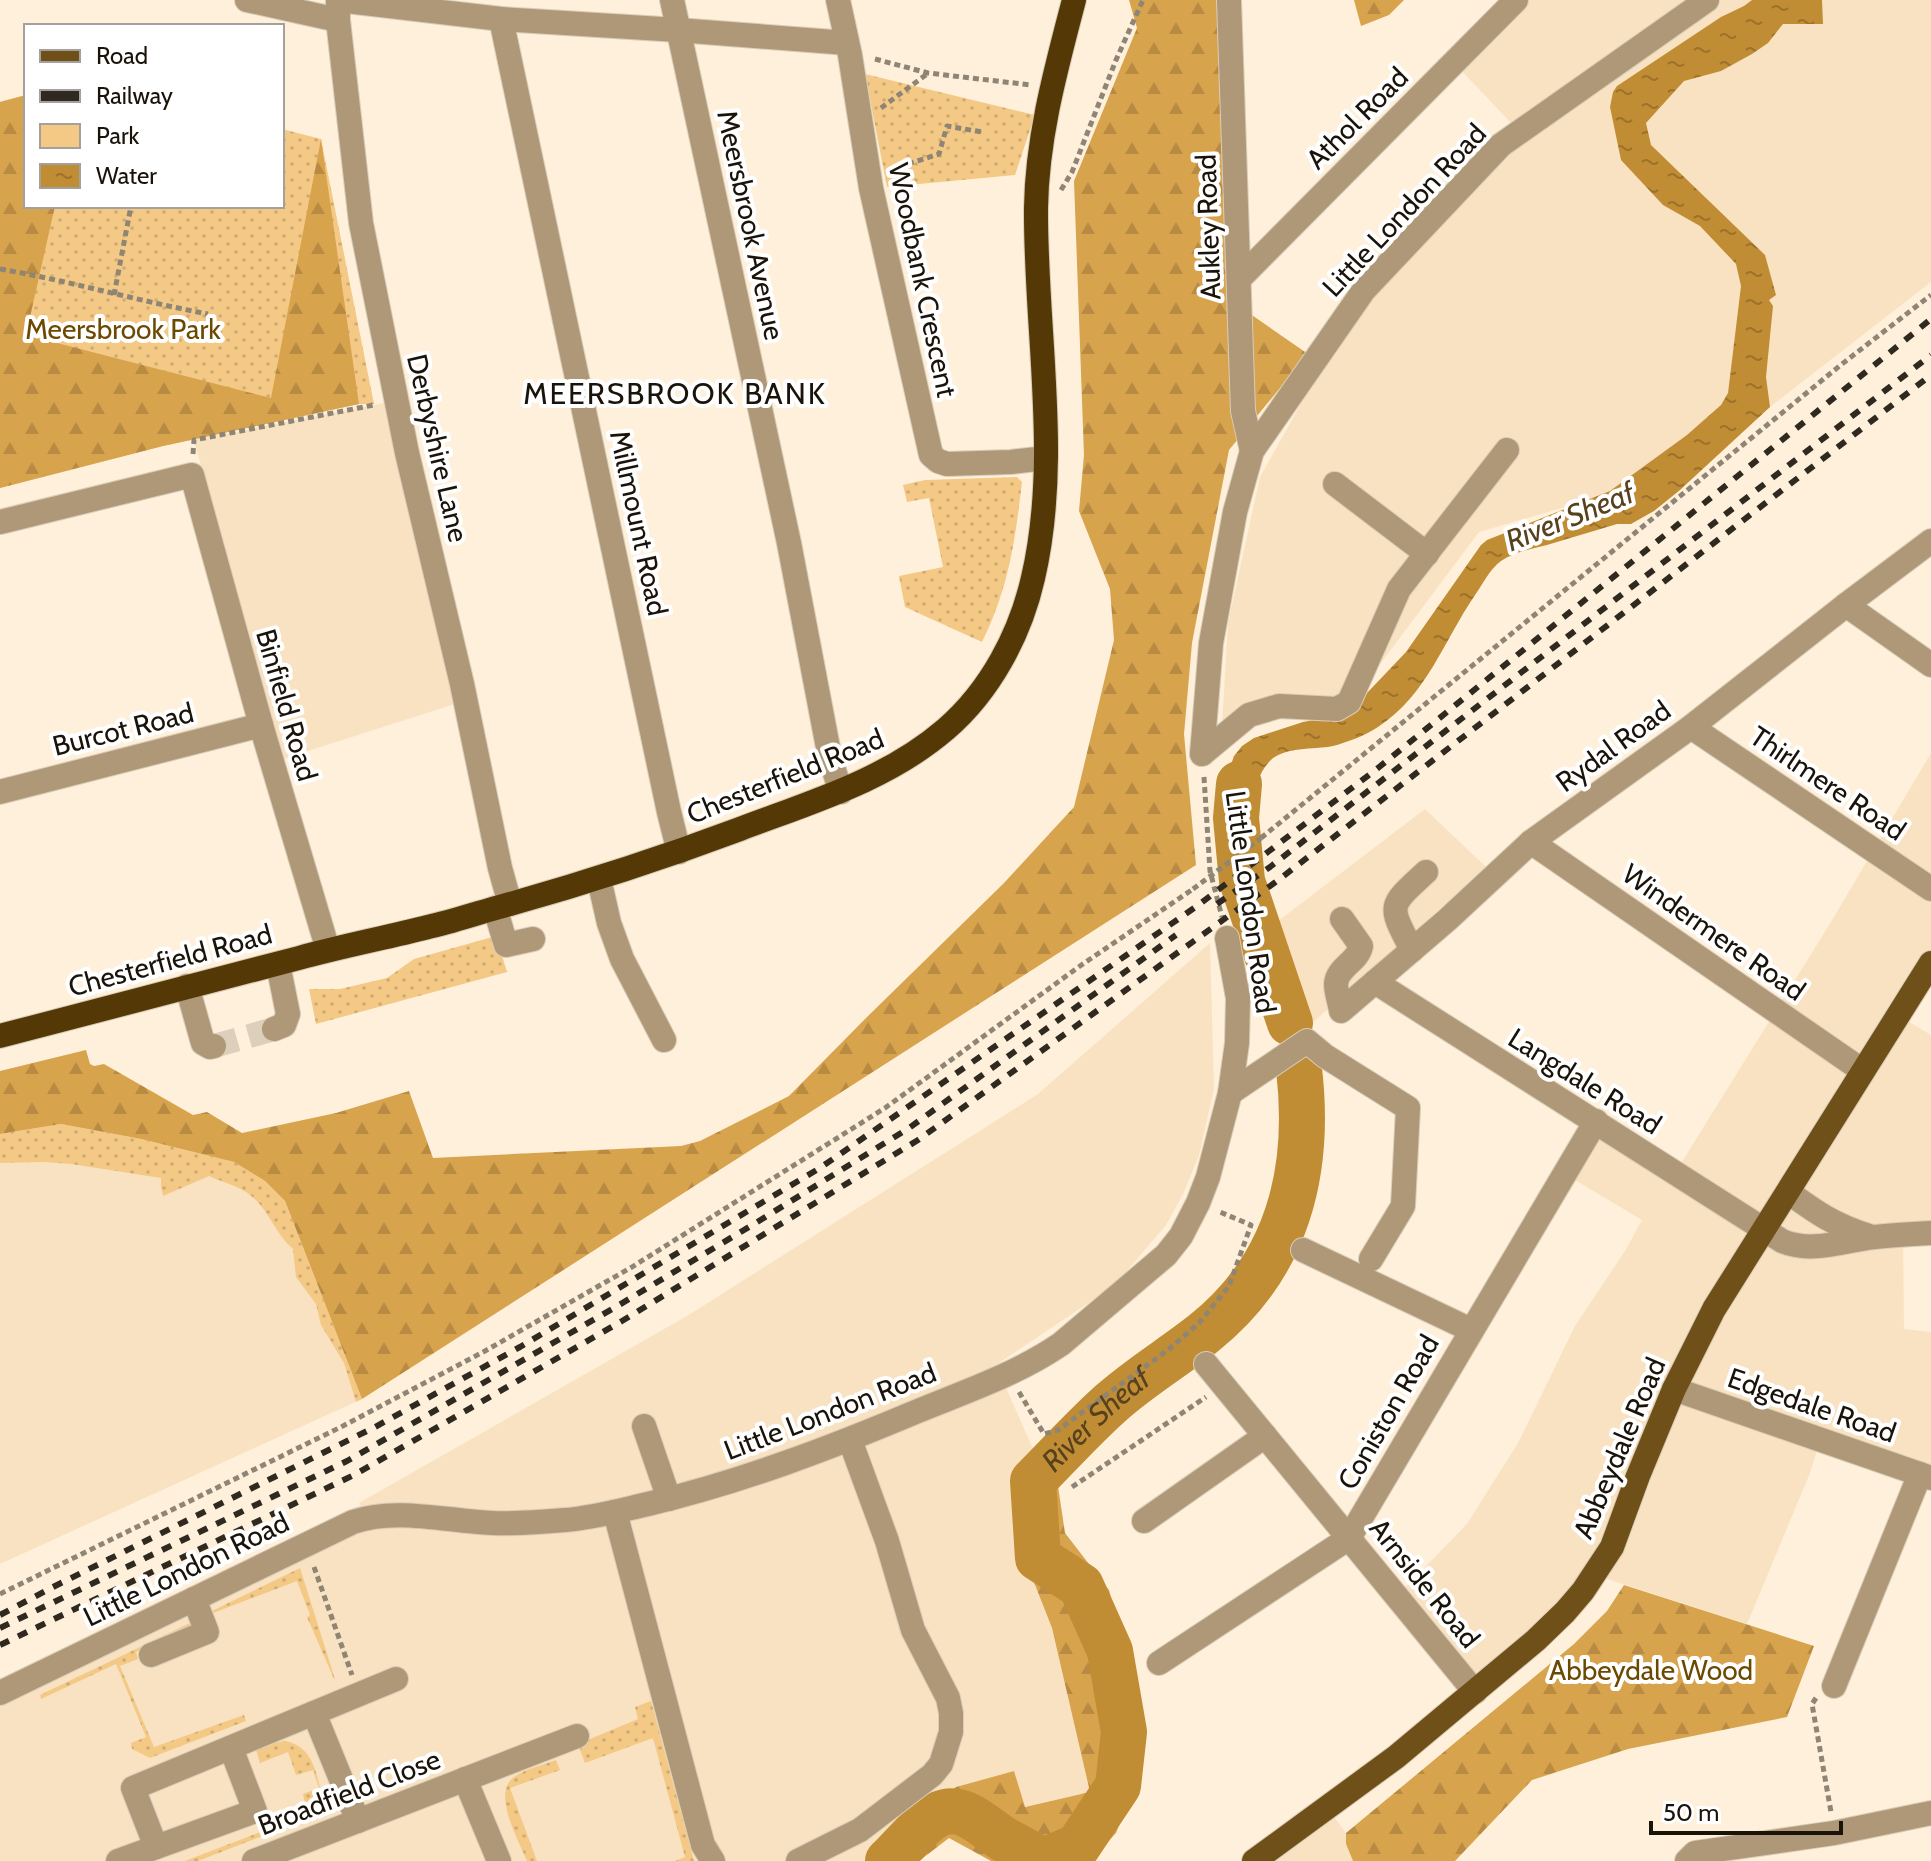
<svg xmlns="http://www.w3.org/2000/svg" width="1931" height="1861" viewBox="0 0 1931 1861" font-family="Cabin,sans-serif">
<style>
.built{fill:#f9e2c1}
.green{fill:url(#green-dots)}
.forest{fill:url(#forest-firs)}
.water{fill:url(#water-ripples)}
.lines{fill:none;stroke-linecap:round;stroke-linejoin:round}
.river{stroke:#c18d34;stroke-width:46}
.minor-tunnel{stroke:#dccfbb;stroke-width:24;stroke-dasharray:24 12;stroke-linecap:butt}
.minor-casing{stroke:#d9cdb9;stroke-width:26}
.major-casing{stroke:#d9cdb9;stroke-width:26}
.highway-casing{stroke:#d9cdb9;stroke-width:26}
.path{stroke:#8f8575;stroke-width:5;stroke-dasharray:6 4;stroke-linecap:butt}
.minor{stroke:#af9877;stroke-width:24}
.major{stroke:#705019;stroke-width:24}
.highway{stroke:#543907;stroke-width:24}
.rail{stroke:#30291f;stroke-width:6;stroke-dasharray:10 10;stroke-linecap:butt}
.path-bridge{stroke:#8f8575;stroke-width:5;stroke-dasharray:6 4;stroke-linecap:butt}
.labels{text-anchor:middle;stroke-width:8;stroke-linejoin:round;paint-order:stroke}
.street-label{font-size:28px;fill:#19130a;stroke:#fff}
.park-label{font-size:28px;fill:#6c4901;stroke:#fff}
.neighbourhood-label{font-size:30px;letter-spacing:2px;fill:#19130a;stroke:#fff}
.water-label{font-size:30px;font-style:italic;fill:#58421e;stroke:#fff}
</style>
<defs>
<pattern id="green-dots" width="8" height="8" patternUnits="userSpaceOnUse" patternTransform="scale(2)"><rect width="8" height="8" fill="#f4c986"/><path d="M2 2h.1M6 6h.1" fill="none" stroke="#d1ac72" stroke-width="1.8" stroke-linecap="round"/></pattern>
<pattern id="forest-firs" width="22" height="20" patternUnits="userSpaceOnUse" patternTransform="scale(2)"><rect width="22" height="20" fill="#d8a34d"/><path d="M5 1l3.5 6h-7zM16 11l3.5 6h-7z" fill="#b98b42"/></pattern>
<pattern id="water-ripples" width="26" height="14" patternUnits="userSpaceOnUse" patternTransform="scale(2)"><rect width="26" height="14" fill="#c18d34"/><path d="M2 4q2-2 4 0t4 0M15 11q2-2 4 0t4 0" fill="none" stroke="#9c722a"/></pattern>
</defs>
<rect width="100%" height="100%" fill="#fef0da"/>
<g class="built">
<polygon points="1514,0 1931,0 1931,282 1770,407 1610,494 1479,532 1345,711 1222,727 1228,623 1260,477 1303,400 1385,278 1515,127 1455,64"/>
<polygon points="384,403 461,702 280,760 194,440"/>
<polygon points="1931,753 1931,963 1898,1015 1931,1035 1931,1233 1903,1238 1904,1329 1931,1332 1931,1478 1820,1440 1810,1473 1747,1624 1595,1575 1475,1692 1397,1596 1467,1524 1518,1443 1575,1326 1625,1251 1642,1220 1565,1174 1596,1121 1675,1173 1831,922"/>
<polygon points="1425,809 1486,867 1311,1024 1296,1015 1269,928"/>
<polygon points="1210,943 1214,1089 1199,1155 1184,1192 1166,1225 1115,1285 996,1365 1037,1458 1026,1468 1021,1475 1019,1484 1026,1562 1052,1628 1090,1792 1024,1807 1014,1771 956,1787 920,1805 869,1861 0,1861 0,1693 365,1517 359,1503 687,1316 1038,1094"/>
<polygon points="0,1134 265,1181 362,1399 0,1564"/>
<polygon points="1328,1809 1346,1833 1346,1844 1353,1861 1254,1861"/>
</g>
<g class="green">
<polygon points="865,74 1035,115 1015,175 887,187"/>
<polygon points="26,95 26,206 282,206 282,129 321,139 374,404 359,404 163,446 0,488 0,102"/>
<path d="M1017,477L1022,482C1015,541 1009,587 982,642L905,607L899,576L943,567L929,498L907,502L903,485L925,480Z"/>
<polygon points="496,936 507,972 316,1024 309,989 340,989 387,978 414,959"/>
<path d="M61,1124L141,1139L234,1162L265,1181L285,1201L362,1399L356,1402L344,1363L321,1325L316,1304L296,1277L293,1249C275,1234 268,1208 250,1195C239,1186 222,1182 209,1176L163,1196L161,1187V1178L71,1164L44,1162L0,1163V1134Z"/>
<polygon points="300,1568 335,1679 334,1679 307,1617 310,1615 297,1581 213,1613 212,1611"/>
<polygon points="190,1623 190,1627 136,1652 138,1659 120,1666 154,1747 244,1715 246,1721 150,1758 132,1749 131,1743 146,1737 116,1664 41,1699 40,1695"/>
<polygon points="651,1701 694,1861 675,1861 685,1857 653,1738 585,1763 578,1744 638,1719 635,1707"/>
<path d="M286,1741C315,1748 316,1775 323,1799C318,1809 314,1815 304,1820L198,1861H185L307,1814L303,1794L319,1788L313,1770L296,1775L288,1752L260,1763L256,1750L274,1743Z"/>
<path d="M556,1760L560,1770L510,1788L537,1861H527C519,1841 491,1793 514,1777C525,1769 543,1765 556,1760Z"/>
</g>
<g class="forest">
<polygon points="1129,0 1219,0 1233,302 1308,354 1229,450 1192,643 1184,734 1196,865 362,1399 285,1201 265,1181 234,1162 141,1139 61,1124 0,1134 0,1071 86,1050 90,1064 94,1066 104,1064 193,1115 207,1112 242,1133 336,1113 409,1091 433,1158 681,1146 700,1141 789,1096 866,1018 1004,883 1074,807 1114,640 1110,589 1079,511 1084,455 1074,181 1137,28"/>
<polygon points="1354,0 1404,0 1389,15 1361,26"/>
<polygon points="26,95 26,206 55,206 26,335 271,398 321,139 359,404 163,446 0,488 0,102"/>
<polygon points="1060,1438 1083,1452 1058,1486 1065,1533 1109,1590 1135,1689 1132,1791 1116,1833 1090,1861 991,1861 949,1838 919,1861 871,1861 956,1787 1014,1771 1025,1807 1090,1792 1052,1628 1026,1562 1021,1475 1037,1458"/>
<polygon points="1624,1585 1814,1646 1787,1717 1628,1749 1532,1780 1455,1861 1353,1861 1346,1844 1346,1833 1574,1644 1607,1611"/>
</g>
<path class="water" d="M1752,0H1822L1823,24H1783L1768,43L1752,54L1721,71L1684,81L1646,123L1651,145L1765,255L1776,295L1769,300L1773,306L1766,377L1770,407L1680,490L1654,511L1631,524H1617C1594,531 1570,538 1547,545C1531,549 1514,552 1501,561C1489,570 1483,584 1475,595C1443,642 1427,695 1378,727C1364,736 1348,742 1333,746C1313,750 1283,746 1269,762C1251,782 1254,807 1258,832L1226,855L1221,825V811L1227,776L1234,756L1242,746L1254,738L1303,722L1347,714L1406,652L1481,545L1487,540L1610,491L1687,435L1721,405L1728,393L1741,286L1736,264L1700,226L1663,205L1621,160L1610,107L1613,92L1617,86L1721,17L1744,6Z"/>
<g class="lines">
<g class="river">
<polyline points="1239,784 1236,818 1242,881 1290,1023"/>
<path id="s1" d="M888,1861C901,1849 924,1820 939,1814C964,1803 985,1828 1005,1840C1018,1847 1031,1854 1044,1861L1078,1846L1118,1786L1124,1732L1110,1651L1081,1586L1038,1558L1033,1481C1059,1455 1084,1427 1111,1403C1140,1377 1174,1357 1204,1333C1288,1266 1311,1171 1299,1069"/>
</g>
<polyline class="minor-tunnel" points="214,1046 274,1029"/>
<defs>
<g id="minor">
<polyline points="247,0 338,20"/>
<polyline points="338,0 338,20 361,223 407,453 462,684 500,868 510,904"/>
<polyline points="338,0 501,19 678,30 847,43"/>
<polyline points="672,0 789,543 830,758 841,792"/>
<polyline points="838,0 850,55 871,188 931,455 938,461 947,464 1011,462 1046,458"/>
<polyline points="1229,0 1243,411 1252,451"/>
<polyline points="501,19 669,812 679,852"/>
<polyline points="1240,278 1516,0"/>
<polyline points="1335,484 1427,554"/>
<polyline points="0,522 192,475 261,725 328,950"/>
<polyline points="1846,605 1931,665"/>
<polyline points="1691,727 1931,889"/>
<polyline points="1202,754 1211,643 1235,512 1252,451 1364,290 1501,145 1707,0"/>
<polyline points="1202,754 1249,715 1279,706 1337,709 1349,702 1399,589 1507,450"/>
<polyline points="0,792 261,725"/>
<polyline points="1531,842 1863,1071"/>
<polyline points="599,879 609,923 622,959 664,1040"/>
<polyline points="495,908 506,945 533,939"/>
<path d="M1342,919L1361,946C1358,962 1337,967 1336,984C1336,993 1340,1003 1341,1011L1447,920L1531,842L1691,727L1846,605L1931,541"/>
<path d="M1412,950C1388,904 1388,907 1426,872"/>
<path d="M1375,982L1782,1241C1813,1254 1844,1240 1875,1237C1893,1235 1912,1234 1931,1233"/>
<polyline points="187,986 203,1043 210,1047 214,1046"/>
<polyline points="274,1029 284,1025 288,1014 278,964"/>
<polyline points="1230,1093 1307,1041 1325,1056 1408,1108 1403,1206 1371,1259"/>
<path d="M1788,1192C1817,1213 1834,1225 1869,1236"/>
<polyline points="1303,1250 1471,1330"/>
<polyline points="1206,1364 1475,1692"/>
<polyline points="1674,1389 1931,1478"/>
<polyline points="644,1426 669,1499"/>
<polyline points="615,1512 703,1845 713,1861"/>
<polyline points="1144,1521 1265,1436"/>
<polyline points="151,1655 207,1632 194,1599"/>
<polyline points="1159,1663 1349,1538 1596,1121"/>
<polyline points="1834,1686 1920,1474"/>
<path d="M0,1693L353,1522C395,1507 447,1521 492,1523C516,1524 541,1522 565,1520C593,1518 621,1510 648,1504C741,1482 830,1448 918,1411C967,1391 1017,1374 1061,1344L1166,1255L1181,1236L1198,1203L1208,1177L1230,1093L1237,1043L1238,998L1227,938"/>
<polyline points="314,1713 358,1821"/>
<polyline points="465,1779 499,1861"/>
<polyline points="156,1847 133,1788 396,1679"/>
<polyline points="118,1861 255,1811 231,1748"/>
<polyline points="254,1861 577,1736"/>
<polyline points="798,1861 860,1830 932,1775 941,1764 951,1732 951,1713 948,1698 913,1630 887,1541 850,1440"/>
<polyline points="1687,1861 1695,1853 1834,1833 1931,1813"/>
</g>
<polyline id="major" points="1254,1861 1396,1757 1536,1640 1565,1612 1583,1591 1612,1547 1638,1476 1674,1389 1714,1309 1931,963"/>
<path id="highway" d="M0,1036C100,1010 200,984 299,958C342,946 385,938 428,927C451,922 474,914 496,908C579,885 660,859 740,829C811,802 887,780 946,729C990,691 1020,635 1033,578C1061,458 1035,330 1036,208C1037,137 1056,69 1074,0"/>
</defs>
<use href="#minor" class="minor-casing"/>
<use href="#major" class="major-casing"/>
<use href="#highway" class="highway-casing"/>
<g class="path">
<polyline points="875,59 928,73 1031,85"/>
<polyline points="881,108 927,74"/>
<polyline points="889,170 939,154 947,126 982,132"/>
<polyline points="1061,190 1072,172 1116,60 1143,0"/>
<path d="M0,269C70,281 138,301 208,314"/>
<polyline points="114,295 131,206"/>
<polyline points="193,454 194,440 374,405"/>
<polyline points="1204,777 1210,871 1222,917"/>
<polyline points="1261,838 1842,364 1931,295"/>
<polyline points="1019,1392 1044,1434 1058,1430 1168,1350 1199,1323 1229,1286 1251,1225 1220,1212"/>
<polyline points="1072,1487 1206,1397"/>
<polyline points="314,1567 352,1675"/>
<polyline points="0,1594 341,1427 485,1351 632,1267 885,1108 1080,966 1193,889"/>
<polyline points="1816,1698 1812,1704 1831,1812"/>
</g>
<use href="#minor" class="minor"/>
<use href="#major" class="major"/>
<use href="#highway" class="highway"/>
<g class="rail">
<polyline points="1217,904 1270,867 1931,355"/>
<polyline points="0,1615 53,1587 375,1427 520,1347 820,1168 1197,906 1378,768 1931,319"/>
<polyline points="0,1628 347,1461 614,1308 754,1224 909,1128 1176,935"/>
<polyline points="0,1645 354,1475 622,1321 918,1140 1277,881 1931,375"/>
</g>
<polyline class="path-bridge" points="1193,889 1261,838"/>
</g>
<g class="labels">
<g class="street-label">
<text transform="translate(1357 118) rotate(-45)" y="10">Athol Road</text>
<text transform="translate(1404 210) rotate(-47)" y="10">Little London Road</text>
<text transform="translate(751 225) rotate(78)" y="10">Meersbrook Avenue</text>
<text transform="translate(1208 227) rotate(-92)" y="10">Aukley Road</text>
<text transform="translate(923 280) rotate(78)" y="10">Woodbank Crescent</text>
<text transform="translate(438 448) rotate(77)" y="10">Derbyshire Lane</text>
<text transform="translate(639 523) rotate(78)" y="10">Millmount Road</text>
<text transform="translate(287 705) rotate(74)" y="10">Binfield Road</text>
<text transform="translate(123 729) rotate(-14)" y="10">Burcot Road</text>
<text transform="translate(1613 746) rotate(-36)" y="10">Rydal Road</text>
<text transform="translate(785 776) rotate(-22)" y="10">Chesterfield Road</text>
<text transform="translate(1828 783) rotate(34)" y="10">Thirlmere Road</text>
<text transform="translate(1251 902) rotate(82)" y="10">Little London Road</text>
<text transform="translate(1714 932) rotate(35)" y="10">Windermere Road</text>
<text transform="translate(170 960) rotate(-15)" y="10">Chesterfield Road</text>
<text transform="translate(1585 1081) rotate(32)" y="10">Langdale Road</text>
<text transform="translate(1812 1405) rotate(19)" y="10">Edgedale Road</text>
<text transform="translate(830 1411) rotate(-21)" y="10">Little London Road</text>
<text transform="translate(1388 1412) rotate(-60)" y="10">Coniston Road</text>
<text transform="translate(1619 1448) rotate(-67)" y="10">Abbeydale Road</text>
<text transform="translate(186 1569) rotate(-26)" y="10">Little London Road</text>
<text transform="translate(1425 1583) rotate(51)" y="10">Arnside Road</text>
<text transform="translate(349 1792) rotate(-21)" y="10">Broadfield Close</text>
</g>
<g class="park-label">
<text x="123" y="339">Meersbrook Park</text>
<text x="1651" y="1680">Abbeydale Wood</text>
</g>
<g class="neighbourhood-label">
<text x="675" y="404">MEERSBROOK BANK</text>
</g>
<g class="water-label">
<text transform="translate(1570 517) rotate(-22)" y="10">River Sheaf</text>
<text dy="10" stroke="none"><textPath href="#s1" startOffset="722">River Sheaf</textPath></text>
</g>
</g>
<rect x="24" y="24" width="260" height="184" fill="#ffffff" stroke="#a3a19d" stroke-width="2"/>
<rect x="40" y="50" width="40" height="12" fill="#705019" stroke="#a3a19d" stroke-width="2"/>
<text x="96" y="64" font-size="24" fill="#19130a">Road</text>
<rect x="40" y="90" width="40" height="12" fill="#30291f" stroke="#a3a19d" stroke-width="2"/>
<text x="96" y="104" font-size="24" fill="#19130a">Railway</text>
<rect x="40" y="124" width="40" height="24" fill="#f4c986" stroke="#a3a19d" stroke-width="2"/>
<text x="96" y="144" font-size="24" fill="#19130a">Park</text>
<rect x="40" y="164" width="40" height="24" fill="url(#water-ripples)" stroke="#a3a19d" stroke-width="2"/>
<text x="96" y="184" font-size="24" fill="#19130a">Water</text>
<path d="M1651 1821v12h190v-12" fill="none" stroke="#19130a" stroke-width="4"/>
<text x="1663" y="1821" font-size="24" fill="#19130a" stroke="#ffffff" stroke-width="6" paint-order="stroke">50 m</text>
</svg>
